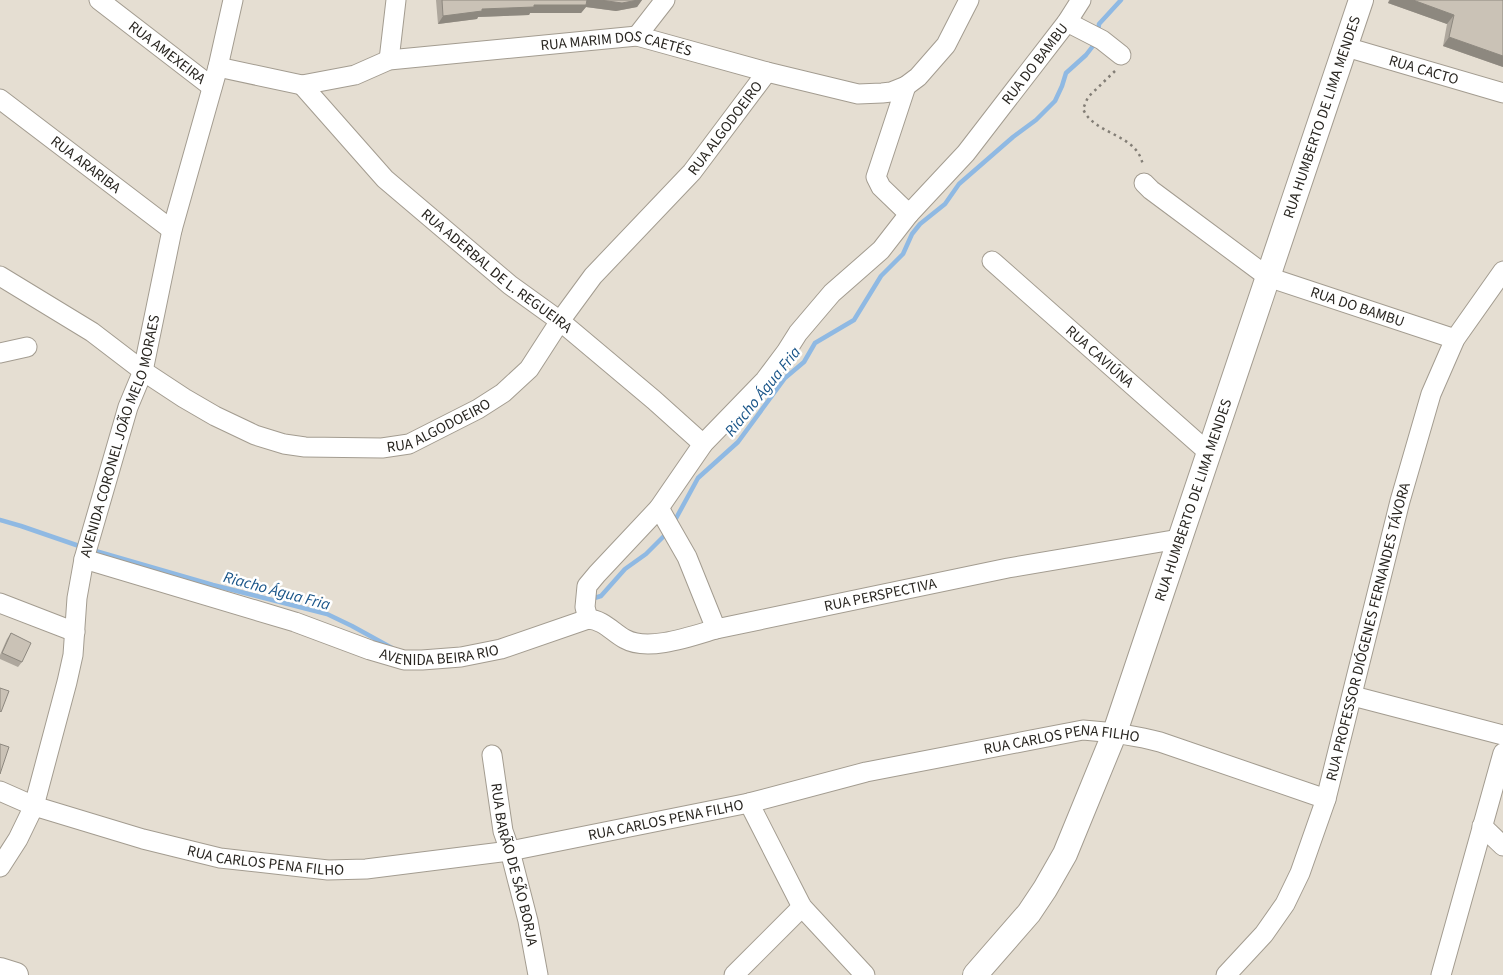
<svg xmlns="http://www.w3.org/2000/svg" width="1503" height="975" viewBox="0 0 1503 975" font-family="'Source Sans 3',sans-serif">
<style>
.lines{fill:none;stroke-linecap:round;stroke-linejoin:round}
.stream{stroke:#8fb9e3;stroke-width:4.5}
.minor-casing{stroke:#a39c90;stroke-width:21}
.tertiary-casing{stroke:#a39c90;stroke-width:26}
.path{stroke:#837e76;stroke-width:2.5;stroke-dasharray:2.5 4;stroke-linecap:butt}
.minor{stroke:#fff;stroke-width:19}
.tertiary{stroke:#fff;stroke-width:24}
.wall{fill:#aea79d}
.shaded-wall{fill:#8d887f}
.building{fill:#cac2b6;stroke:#8d887f}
.labels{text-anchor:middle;stroke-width:5;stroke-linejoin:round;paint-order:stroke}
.street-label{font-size:15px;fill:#292621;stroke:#fff}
.water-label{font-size:16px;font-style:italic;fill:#185488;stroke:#fff}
</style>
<rect width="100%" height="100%" fill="#e5ded2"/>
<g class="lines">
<g class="stream">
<polyline points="1098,33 1099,24 1121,0"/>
<polyline points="0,520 21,526 82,547"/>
<polyline points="674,522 698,478 738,442 785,378 804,362 815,343 854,320 881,276 903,254 912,234 920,224 945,204 959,184 1013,137 1036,120 1055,101 1062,86 1066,73 1086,55 1096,42"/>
<polyline points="92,550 213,585 327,614 352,626 392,648"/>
<polyline points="591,599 601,596 625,569 646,554 667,533"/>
</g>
<defs>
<g id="minor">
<path id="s1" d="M99,0L212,87"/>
<polyline points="1067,22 1102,40 1121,55"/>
<polyline points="637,36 665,0"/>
<path id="s2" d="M1346,47L1503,93"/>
<polyline points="389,60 396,0"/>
<path id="s3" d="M218,67L302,85L355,75L389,60L637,36L767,72L858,94L882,93L891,92L906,86L918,77L946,45L969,0"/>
<path id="s4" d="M302,85L385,179L510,285L560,321L654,400L703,444"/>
<path id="s5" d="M906,86L876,177L881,187L909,214L966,153L1067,22L1081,0"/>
<path id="s6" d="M0,99L172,230"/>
<path id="s7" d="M1144,183L1151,190L1268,277L1455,339"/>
<path id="s8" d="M992,261L1208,452"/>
<path id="s9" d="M0,276L92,332L143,371L184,398L215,416L255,435L284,444L305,447L382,448L409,444L478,409L503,393L529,369L560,321L593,276L692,172L767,72"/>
<polyline points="0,353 27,347"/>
<polyline points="659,508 687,557 716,629"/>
<path id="s10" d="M84,559L295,622L370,650L404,660H422L461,657L501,649L588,619"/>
<polyline points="0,603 75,632"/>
<path id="s11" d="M588,619C604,620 612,632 625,639C648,652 692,636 716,629L1008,568L1179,539"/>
<polyline points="588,619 585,607 587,586 597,574 659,508 703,444 765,380 786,352 798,333 832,293 881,250 909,214"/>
<polyline points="1353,696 1503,735"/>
<path id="s12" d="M492,755L503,831L510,851L528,921L538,975"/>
<path id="s13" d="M0,791L34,806L143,839L220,858L328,870L366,869L510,851L749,803L866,772L1083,730C1109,732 1134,735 1160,742L1326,799"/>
<polyline points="749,803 802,907 865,975"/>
<polyline points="1482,826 1503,846"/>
<path id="s14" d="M0,867L18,839L34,806L67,682L73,655L77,598L84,559L128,407L143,371L172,230L218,67L233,0"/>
<polyline points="734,975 802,907"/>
<path id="s15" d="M1226,975L1264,934L1285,904L1300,873L1326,799L1400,501L1431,394L1455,339L1503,271"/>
<polyline points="1441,975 1503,753"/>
</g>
<g id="tertiary">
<polyline points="0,970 16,975"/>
<path id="s16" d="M975,975L1029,913L1045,889L1065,854L1115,732L1361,0"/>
</g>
</defs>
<use href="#minor" class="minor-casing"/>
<use href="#tertiary" class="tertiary-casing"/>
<path class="path" d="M1115,71L1088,97L1083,109C1095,136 1138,133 1143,166"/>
<use href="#minor" class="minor"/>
<use href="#tertiary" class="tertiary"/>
</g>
<g class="wall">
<polygon points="436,0 642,0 637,7 616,11 586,7 581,13 530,13 529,15 478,17 477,19 438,24"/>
<polygon points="1389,0 1503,0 1503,67 1443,46 1447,24 1388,3"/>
<polygon points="11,633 22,662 18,667 0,659 0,655 7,639"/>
</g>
<g class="shaded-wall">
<polygon points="586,0 642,0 637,7 616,11 586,7 581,13 530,13 529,15 478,17 477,19 438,24 443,16 482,9 534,5"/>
<polygon points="1390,0 1413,0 1454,15 1447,24 1388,3"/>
<polygon points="1449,37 1503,56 1503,67 1443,46"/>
</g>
<g class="building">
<polygon points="442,0 587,0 586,5 534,5 534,7 482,9 482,11 443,16"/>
<polygon points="600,0 638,0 622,3"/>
<polygon points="1413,0 1503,0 1503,56 1449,37 1454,15"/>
<polygon points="11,633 31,643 22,662 2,653"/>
<polygon points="0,688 9,691 1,712 0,711"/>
<polygon points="0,744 9,747 0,774"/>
</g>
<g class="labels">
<g class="street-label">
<text dy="5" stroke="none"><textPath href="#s3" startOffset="406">RUA MARIM DOS CAETÉS</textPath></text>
<text dy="5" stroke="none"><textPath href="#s1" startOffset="86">RUA AMEXEIRA</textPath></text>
<text dy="5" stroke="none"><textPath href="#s5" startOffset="342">RUA DO BAMBU</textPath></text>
<text dy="5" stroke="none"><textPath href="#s2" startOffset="81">RUA CACTO</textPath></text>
<text dy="5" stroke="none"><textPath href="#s16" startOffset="932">RUA HUMBERTO DE LIMA MENDES</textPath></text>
<text dy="5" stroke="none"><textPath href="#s9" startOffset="911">RUA ALGODOEIRO</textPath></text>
<text dy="5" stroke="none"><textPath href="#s6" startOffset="108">RUA ARARIBA</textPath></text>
<text dy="5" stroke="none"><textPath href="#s4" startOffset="270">RUA ADERBAL DE L. REGUEIRA</textPath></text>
<text dy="5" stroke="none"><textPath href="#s7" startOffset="250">RUA DO BAMBU</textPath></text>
<text dy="5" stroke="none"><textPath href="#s8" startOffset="144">RUA CAVIÚNA</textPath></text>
<text dy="5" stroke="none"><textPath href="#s9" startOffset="491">RUA ALGODOEIRO</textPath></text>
<text dy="5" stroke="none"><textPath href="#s14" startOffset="451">AVENIDA CORONEL JOÃO MELO MORAES</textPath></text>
<text dy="5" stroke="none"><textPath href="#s16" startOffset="528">RUA HUMBERTO DE LIMA MENDES</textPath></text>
<text dy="5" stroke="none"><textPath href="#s11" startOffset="304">RUA PERSPECTIVA</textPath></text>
<text dy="5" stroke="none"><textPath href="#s15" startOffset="378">RUA PROFESSOR DIÓGENES FERNANDES TÁVORA</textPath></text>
<text dy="5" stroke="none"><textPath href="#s10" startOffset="371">AVENIDA BEIRA RIO</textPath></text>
<text dy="5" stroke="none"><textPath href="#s13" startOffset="1086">RUA CARLOS PENA FILHO</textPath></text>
<text dy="5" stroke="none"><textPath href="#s13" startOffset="681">RUA CARLOS PENA FILHO</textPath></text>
<text dy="5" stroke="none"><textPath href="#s13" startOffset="276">RUA CARLOS PENA FILHO</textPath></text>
<text dy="5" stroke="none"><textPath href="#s12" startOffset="112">RUA BARÃO DE SÃO BORJA</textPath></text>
</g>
<g class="water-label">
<text transform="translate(762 391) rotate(-51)" y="6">Riacho Água Fria</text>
<text transform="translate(277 590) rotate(15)" y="6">Riacho Água Fria</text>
</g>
</g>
</svg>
